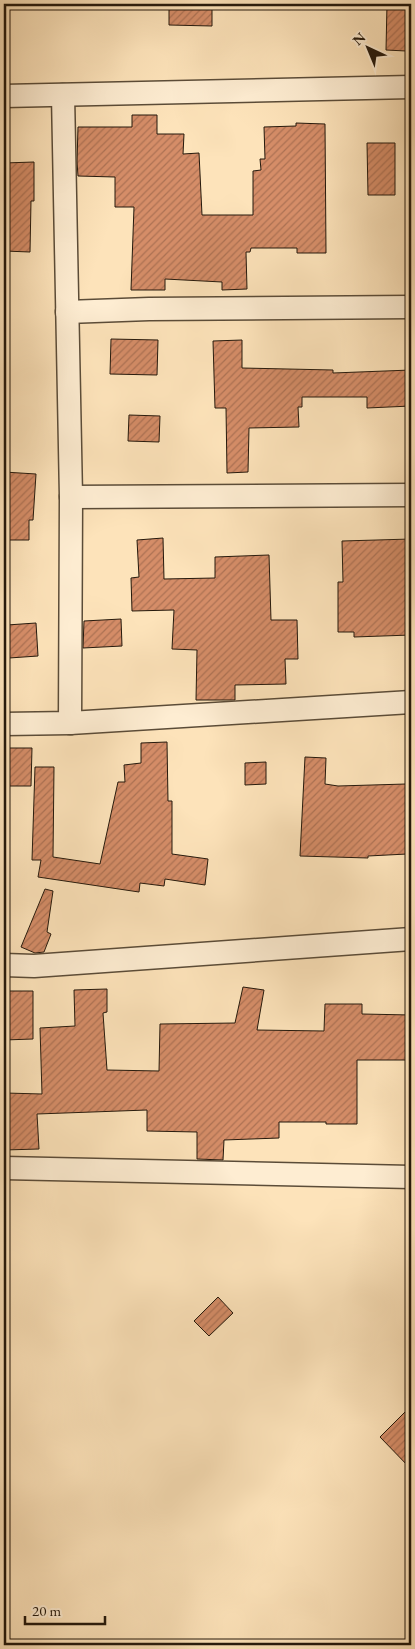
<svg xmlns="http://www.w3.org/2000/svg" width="415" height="1649" viewBox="0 0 415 1649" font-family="'EB Garamond',serif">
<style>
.building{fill:url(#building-hatch);stroke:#25190c}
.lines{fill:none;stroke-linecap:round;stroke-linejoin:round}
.street-casing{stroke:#5b4c38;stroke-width:25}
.street{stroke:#feedd2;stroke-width:22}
</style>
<defs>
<pattern id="building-hatch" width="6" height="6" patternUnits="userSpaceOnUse" patternTransform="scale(1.25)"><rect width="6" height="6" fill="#d58d68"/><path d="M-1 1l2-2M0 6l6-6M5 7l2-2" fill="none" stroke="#ad7254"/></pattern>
</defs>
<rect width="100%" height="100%" fill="#fde3ba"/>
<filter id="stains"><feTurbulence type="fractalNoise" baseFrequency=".004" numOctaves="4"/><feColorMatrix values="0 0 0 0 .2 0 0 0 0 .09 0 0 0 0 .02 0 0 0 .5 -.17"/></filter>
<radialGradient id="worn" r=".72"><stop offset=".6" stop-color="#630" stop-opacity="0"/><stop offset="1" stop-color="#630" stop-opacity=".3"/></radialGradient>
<g class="building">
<polygon points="169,4 212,4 212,26 169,25"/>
<polygon points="387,4 411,4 411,30 408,30 406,51 386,50"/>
<polygon points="132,115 157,115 157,134 184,134 183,154 199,153 202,215 253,215 253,171 261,170 260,159 265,159 264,127 296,126 296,123 325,124 326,253 297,253 297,248 251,248 250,252 246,252 247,289 222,290 222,282 165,279 165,290 131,290 134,207 115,207 115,177 78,176 77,162 78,127 132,127"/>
<polygon points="367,143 395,143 395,195 368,195"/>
<polygon points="34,162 34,201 31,201 30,252 4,251 4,163"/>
<polygon points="111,339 158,340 157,375 110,374"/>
<polygon points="242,340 242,368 333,370 333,373 411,370 411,406 367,408 367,397 302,397 302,407 298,407 299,427 249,428 248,472 227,473 226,408 215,408 213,341"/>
<polygon points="129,415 160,416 159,442 128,441"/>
<polygon points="4,472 36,474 33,520 29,520 29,540 4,540"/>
<polygon points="163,538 164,579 215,578 215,557 269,555 271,620 297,620 298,659 285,659 286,684 235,685 235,700 196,700 197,650 172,649 174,610 132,611 131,578 139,577 137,540"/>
<polygon points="411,539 411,635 354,637 354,632 338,632 338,582 343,582 342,541"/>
<polygon points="121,619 122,646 83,648 84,621"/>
<polygon points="36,623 38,656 9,658 7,625"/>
<polygon points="167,742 168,801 172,801 172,854 208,859 205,885 165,879 164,886 140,883 139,892 38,877 41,860 32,860 35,767 54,767 53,857 100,864 118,782 125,782 124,765 141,763 141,743"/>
<polygon points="5,748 32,748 31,786 4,786"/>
<polygon points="305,757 326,758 325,784 338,786 406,784 408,838 406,838 407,854 368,856 368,858 300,856"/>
<polygon points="266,762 266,784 245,785 245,763"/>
<polygon points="45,889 53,891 47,932 51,934 44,952 35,953 21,947"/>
<polygon points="243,987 264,990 257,1030 324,1031 325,1004 362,1004 362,1014 411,1015 411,1060 357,1060 357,1124 326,1124 326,1122 279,1122 279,1138 224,1140 223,1160 197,1159 197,1132 147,1131 147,1110 37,1114 39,1149 4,1150 5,1093 42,1094 40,1028 75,1026 74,990 107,989 107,1012 103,1013 107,1070 159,1071 160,1024 235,1023"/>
<polygon points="4,991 33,991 33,1039 4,1040"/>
<polygon points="218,1297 233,1313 209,1336 194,1321"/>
<polygon points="411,1406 411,1469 380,1437"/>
</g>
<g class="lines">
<defs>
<g id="street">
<polyline points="63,95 71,497 70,723"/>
<polyline points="4,96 411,87"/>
<polyline points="67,312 149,309 411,307"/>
<polyline points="71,497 411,495"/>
<polyline points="4,724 70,723 411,702"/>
<polyline points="4,965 34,966 411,939"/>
<polyline points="4,1168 411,1177"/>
</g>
</defs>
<use href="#street" class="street-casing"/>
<use href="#street" class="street"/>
</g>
<rect width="415" height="1649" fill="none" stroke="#fde3ba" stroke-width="20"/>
<rect x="5" y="5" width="405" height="1639" fill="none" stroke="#25190c" stroke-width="2.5"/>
<rect x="10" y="10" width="395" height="1629" fill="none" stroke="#25190c"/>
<g transform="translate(368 48) rotate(316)" stroke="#feedd2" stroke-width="4" paint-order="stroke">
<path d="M0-4L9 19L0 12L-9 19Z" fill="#25190c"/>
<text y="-8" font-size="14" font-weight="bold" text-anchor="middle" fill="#25190c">N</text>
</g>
<path d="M25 1616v8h80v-8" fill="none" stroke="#25190c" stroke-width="2.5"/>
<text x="32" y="1616" font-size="15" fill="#25190c" stroke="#feedd2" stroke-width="4" paint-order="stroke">20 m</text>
<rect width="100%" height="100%" filter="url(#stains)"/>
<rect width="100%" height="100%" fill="url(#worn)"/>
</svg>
